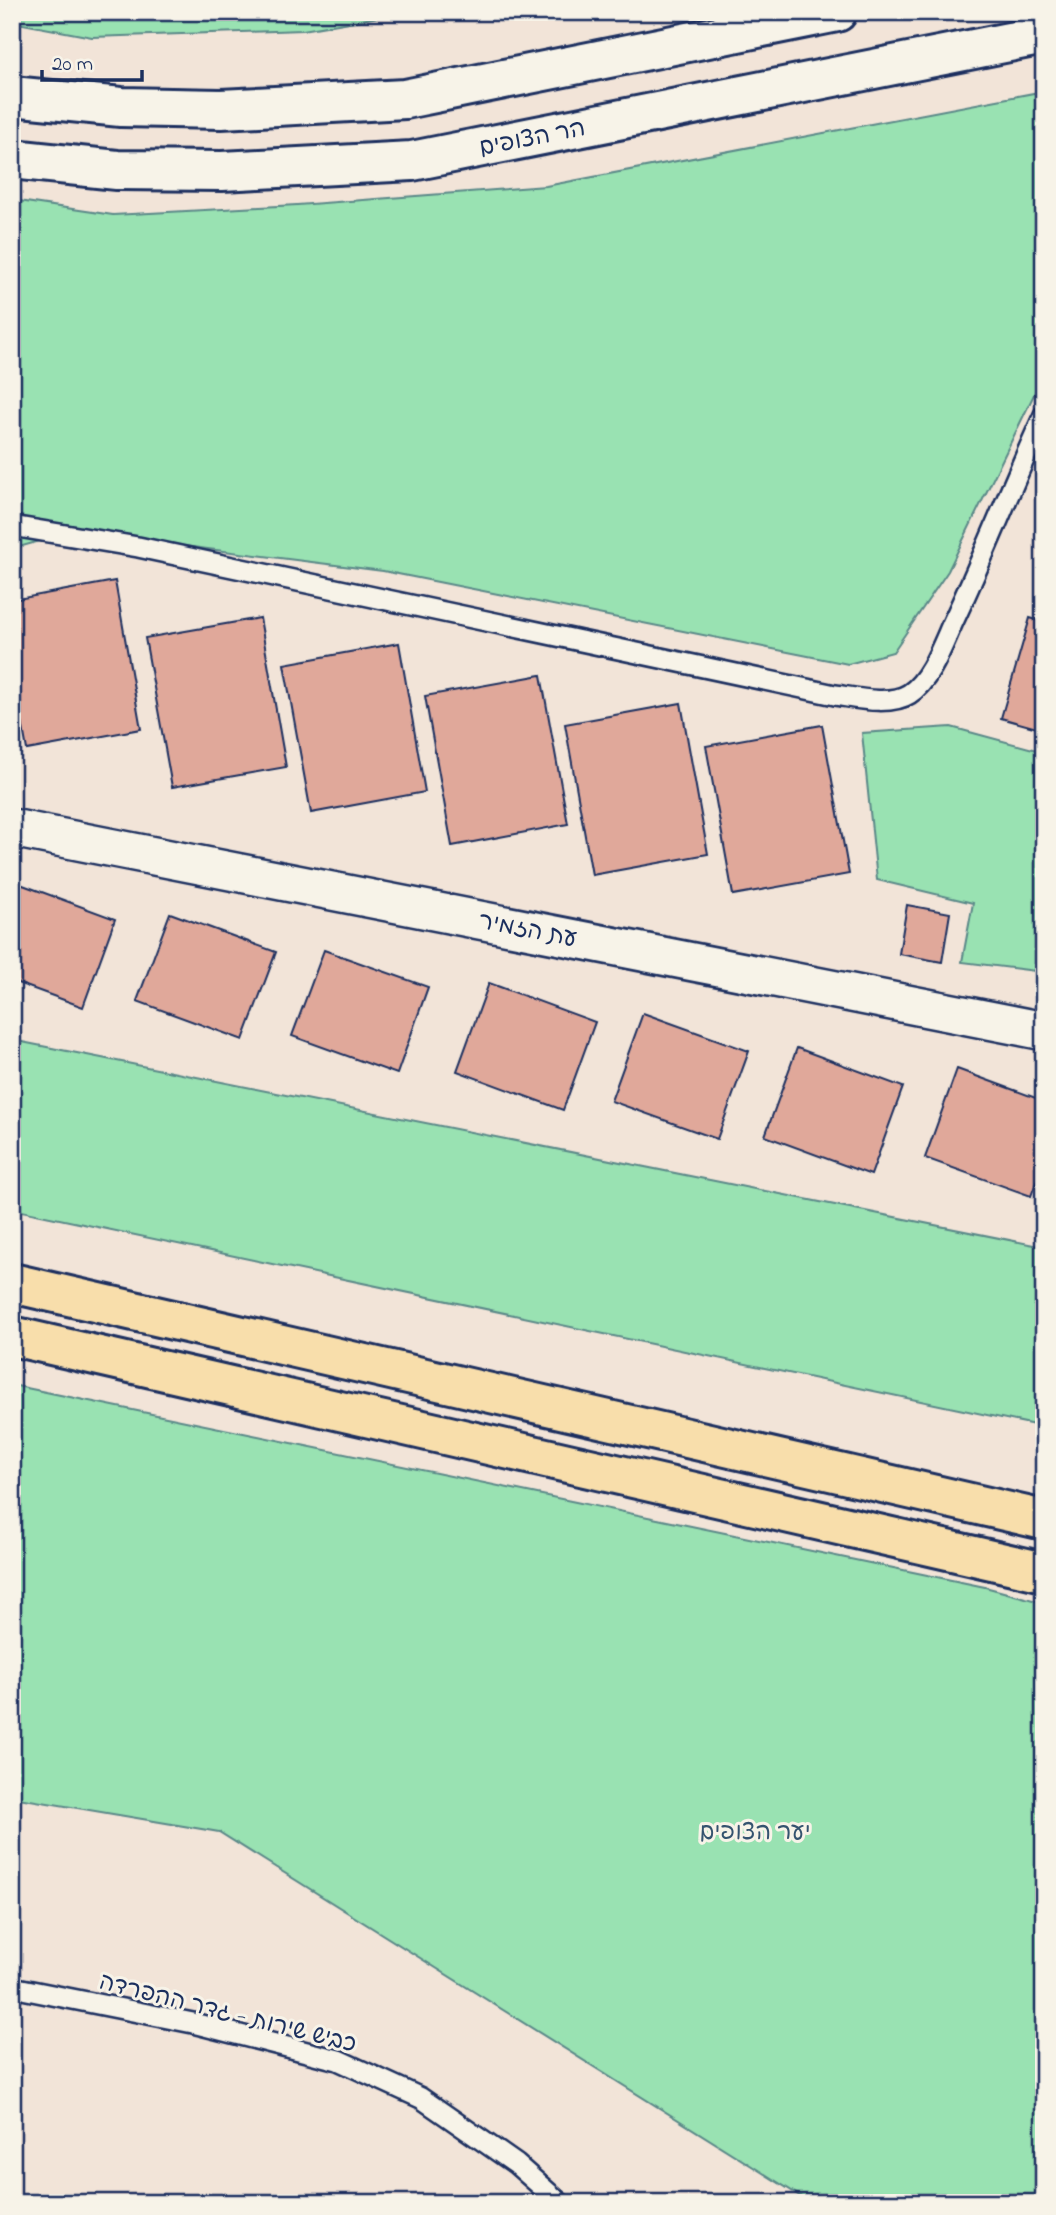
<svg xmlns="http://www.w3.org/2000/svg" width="1056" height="2215" viewBox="0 0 1056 2215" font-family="'Indie Flower','Playpen Sans Hebrew',sans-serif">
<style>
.green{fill:#99e2b2;stroke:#5a8888;stroke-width:2}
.building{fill:#e0a89a;stroke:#1b2f5e;stroke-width:2}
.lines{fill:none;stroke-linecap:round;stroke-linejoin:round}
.lane-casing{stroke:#1b2f5e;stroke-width:24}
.street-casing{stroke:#1b2f5e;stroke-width:42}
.secondary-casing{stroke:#1b2f5e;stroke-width:44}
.primary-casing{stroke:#1b2f5e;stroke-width:44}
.lane{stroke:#f7f3e8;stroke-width:19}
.street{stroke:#f7f3e8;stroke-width:37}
.secondary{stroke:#f7f3e8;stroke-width:38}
.primary{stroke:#f8deab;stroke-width:38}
.labels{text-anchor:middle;stroke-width:6;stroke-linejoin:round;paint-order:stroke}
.street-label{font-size:24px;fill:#1b2f5e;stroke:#f7f3e8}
.park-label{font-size:24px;fill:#34536f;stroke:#f7f3e8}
</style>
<rect width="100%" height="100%" fill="#f2e4d8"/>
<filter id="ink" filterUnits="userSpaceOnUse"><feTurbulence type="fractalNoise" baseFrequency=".0143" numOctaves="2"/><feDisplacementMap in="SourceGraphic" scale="14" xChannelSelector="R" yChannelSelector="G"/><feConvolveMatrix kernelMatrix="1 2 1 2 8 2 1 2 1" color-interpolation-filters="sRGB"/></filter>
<g filter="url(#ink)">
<g class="green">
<polygon points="12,12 408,12 303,30 92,37 12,22"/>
<polygon points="1044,91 1044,374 948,571 893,652 848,664 383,571 72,532 12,549 12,200 113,215 297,205 546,186"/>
<polygon points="951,727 1044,752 1044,972 962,962 973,903 877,880 862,733"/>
<polygon points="12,1040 1044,1247 1044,1427 12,1209"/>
<polygon points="12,1385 985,1587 1044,1603 1044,2203 811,2203 219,1832 12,1797"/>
</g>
<g class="building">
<polygon points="115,581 141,729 27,750 12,666 12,600"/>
<polygon points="260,618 286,767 172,787 145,638"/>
<polygon points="1030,618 1044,622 1044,730 1001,718"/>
<polygon points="399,643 425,792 311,813 284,664"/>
<polygon points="541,675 568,824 452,846 425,696"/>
<polygon points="681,703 708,854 592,875 565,724"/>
<polygon points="822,725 849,874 733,895 706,746"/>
<polygon points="12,881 115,919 83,1007 12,981"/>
<polygon points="907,905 950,913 942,962 899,954"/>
<polygon points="170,913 276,952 243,1040 137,1001"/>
<polygon points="324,950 428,987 397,1074 292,1036"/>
<polygon points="489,983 595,1022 563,1110 457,1071"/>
<polygon points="643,1013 749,1051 717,1139 611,1101"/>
<polygon points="797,1048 903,1087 871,1175 765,1136"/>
<polygon points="957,1069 1044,1101 1044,1162 1031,1196 925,1158"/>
</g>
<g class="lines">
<defs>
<g id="lane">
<path d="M12,526L138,547L835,695C856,698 890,706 909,694C930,681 943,644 953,622C985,554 1012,484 1044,415"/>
<polyline points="12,1987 193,2023 338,2060 421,2098 516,2164 560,2203"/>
</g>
<polyline id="street" points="12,828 1044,1031"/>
<g id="secondary">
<polyline points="12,96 121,107 221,109 405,99 837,12"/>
<polyline points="12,159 117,170 222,171 412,161 1044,35"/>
</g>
<g id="primary">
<polyline points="12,1283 1044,1520"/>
<polyline points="12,1336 1044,1572"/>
</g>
</defs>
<use href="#lane" class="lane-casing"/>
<use href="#street" class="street-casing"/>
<use href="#secondary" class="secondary-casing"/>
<use href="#primary" class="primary-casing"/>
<use href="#lane" class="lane"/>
<use href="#street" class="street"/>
<use href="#secondary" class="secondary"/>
<use href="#primary" class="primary"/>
</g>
</g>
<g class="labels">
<g class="street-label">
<text transform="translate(532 137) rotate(-11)" y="8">הר הצופים</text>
<text transform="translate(528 929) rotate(11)" y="8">עת הזמיר</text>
<text transform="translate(228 2012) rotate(14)" y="8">כביש שירות - גדר ההפרדה</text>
</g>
<g class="park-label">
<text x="755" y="1839">יער הצופים</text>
</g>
</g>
<rect width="1056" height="2215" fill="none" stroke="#f7f3e8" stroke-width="42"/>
<rect x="21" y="21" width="1014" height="2173" fill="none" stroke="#1b2f5e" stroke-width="2.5" filter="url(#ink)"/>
<path d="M42 70v10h100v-10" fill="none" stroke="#1b2f5e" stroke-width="3.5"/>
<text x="52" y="70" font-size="21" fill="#1b2f5e" stroke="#f7f3e8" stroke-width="5" paint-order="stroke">20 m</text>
</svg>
